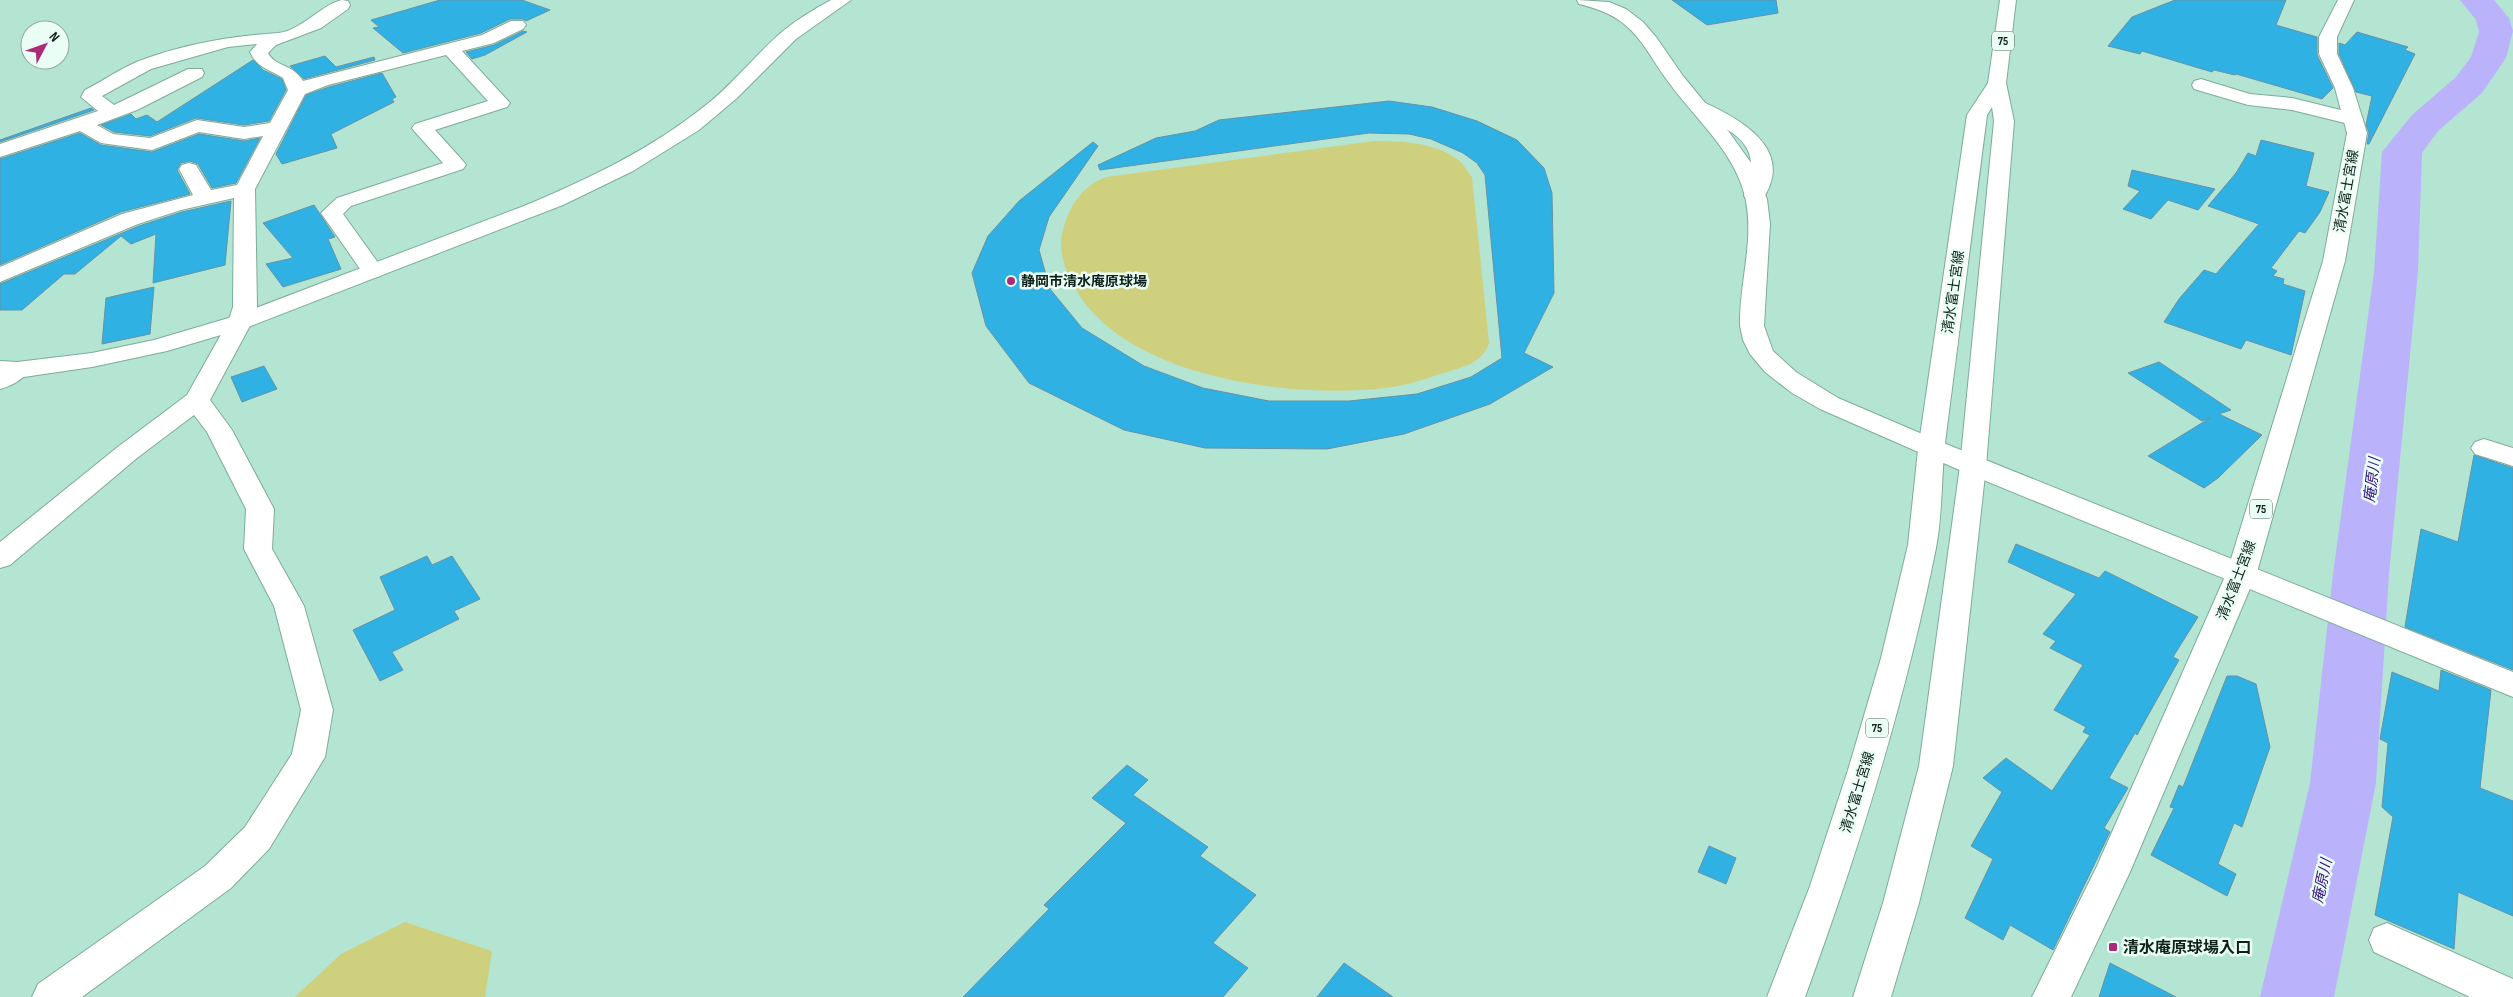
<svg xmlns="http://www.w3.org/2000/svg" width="2513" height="997" viewBox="0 0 2513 997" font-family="'Sofia Sans Condensed','Noto Sans JP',sans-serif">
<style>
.green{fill:#cfd07d}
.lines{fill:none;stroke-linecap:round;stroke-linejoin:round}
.river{fill:#bbb2fc;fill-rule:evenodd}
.building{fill:#2fb1e3;stroke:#6692a7}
.street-casing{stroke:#7dac9a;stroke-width:2}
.secondary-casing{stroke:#7dac9a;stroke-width:2}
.primary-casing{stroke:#7dac9a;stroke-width:2}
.street{fill:#fff;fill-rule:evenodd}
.secondary{fill:#fff;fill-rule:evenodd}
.primary{fill:#fff;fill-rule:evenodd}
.poi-dot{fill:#ac2a77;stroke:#ebfef6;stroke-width:2}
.labels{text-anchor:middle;stroke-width:5;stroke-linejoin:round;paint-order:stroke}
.shield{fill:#ebfef6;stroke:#50635c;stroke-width:1}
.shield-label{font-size:12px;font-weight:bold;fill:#0e211a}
.street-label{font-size:14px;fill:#0e211a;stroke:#ebfef6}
.poi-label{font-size:14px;font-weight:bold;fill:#0e211a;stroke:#ebfef6;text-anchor:start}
.water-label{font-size:15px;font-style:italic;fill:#37157e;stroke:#ebfef6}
.near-poi-label{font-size:16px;font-weight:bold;fill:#0e211a;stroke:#ebfef6;text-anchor:start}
</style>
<rect width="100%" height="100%" fill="#b4e5d2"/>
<g class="green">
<path d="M1374,141C1401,141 1434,142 1457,159C1463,163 1467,171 1472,177L1489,343C1483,364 1459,368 1440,374C1423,380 1404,386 1386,388C1291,399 1116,378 1071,280C1063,265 1058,247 1063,230C1070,205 1081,187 1106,177Z"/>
<polygon points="405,922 492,951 485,997 295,997 341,954"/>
</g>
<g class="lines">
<polygon class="river" points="2460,0 2494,0 2509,18 2513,31 2506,58 2482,93 2438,131 2422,153 2418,272 2389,574 2376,783 2334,997 2260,997 2310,783 2333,574 2374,272 2382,152 2412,115 2456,77 2471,57 2479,32 2476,20"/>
</g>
<g class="building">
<polygon points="440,0 522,0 550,10 526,21 523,19 510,19 481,33 403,53 373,28 379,27 371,20"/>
<polygon points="1672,0 1776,0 1778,13 1707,25"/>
<polygon points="2175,0 2286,0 2276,25 2317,37 2317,55 2333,88 2322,99 2236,74 2235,75 2214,70 2212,72 2142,51 2140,54 2108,46 2132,17"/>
<polygon points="523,31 527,32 485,55 472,59 466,52 494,45"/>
<polygon points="2357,32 2408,47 2405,50 2415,54 2369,144 2367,144 2369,133 2366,125 2372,96 2356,92 2339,54 2339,43 2345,45"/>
<polygon points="325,56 336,67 374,57 375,60 304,79 290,66"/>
<polygon points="253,60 263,70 282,79 286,90 269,121 244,125 196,118 150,136 114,132 101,125 131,114 136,119 147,115 157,122"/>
<polygon points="382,73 396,97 392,99 394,102 331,134 337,148 282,164 276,154 306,95 329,87"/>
<polygon points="1389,101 1432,107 1477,121 1517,140 1544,168 1552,193 1554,293 1524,353 1553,367 1490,404 1404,434 1327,449 1205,448 1124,430 1029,383 986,326 972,273 988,236 1019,201 1093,142 1098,146 1049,217 1039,250 1050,289 1082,328 1144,366 1203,388 1269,401 1349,401 1417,394 1471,377 1502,358 1485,175 1477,163 1463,153 1431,139 1409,134 1369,133 1100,170 1098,165 1156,138 1195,131 1219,120"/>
<polygon points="91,108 94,110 0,142 0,140"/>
<polygon points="80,133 101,145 152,152 199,134 244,141 260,138 236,183 212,188 198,164 190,161 181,163 177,170 190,194 121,212 0,265 0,159"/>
<polygon points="2261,140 2314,153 2306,186 2329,192 2320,212 2305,233 2299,231 2271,268 2277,271 2273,276 2284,279 2283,284 2305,291 2291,355 2246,340 2241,349 2164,322 2179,299 2204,270 2216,274 2259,224 2208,206 2236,173 2248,153 2256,156"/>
<polygon points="2132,170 2215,189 2198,210 2168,200 2151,219 2123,209 2140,191 2128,186"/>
<polygon points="231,201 225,265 153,283 156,234 131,244 121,236 75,274 64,274 22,310 0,310 0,284 139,226 182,212"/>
<polygon points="314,205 335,237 328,239 341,269 283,287 266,264 293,258 263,223"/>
<polygon points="154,287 150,334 102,344 106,298"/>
<polygon points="2159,362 2231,410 2219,414 2262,435 2218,478 2204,488 2148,456 2210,418 2202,421 2128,373"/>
<polygon points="264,366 277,389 242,402 231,377"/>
<polygon points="2474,455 2513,468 2513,670 2405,627 2421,529 2458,542"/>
<polygon points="2016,544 2099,578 2105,571 2198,617 2173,657 2179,660 2137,735 2135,733 2109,778 2128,788 2104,828 2110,832 2053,950 2010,925 2003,940 1965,918 1993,859 1971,846 2002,792 1983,778 2006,758 2052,791 2090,735 2083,732 2086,727 2054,710 2083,665 2050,648 2056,641 2043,634 2076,594 2008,562"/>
<polygon points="427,556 432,565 452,556 480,599 454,611 459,619 392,652 403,670 380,681 353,630 395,610 380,577"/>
<polygon points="2441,670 2491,690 2480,788 2513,801 2513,916 2458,892 2454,949 2375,915 2393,817 2382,807 2388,743 2380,739 2392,672 2439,691"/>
<polygon points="2227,676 2237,676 2256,684 2270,747 2242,827 2234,823 2218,864 2236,874 2227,896 2151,855 2174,808 2170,807 2179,785 2183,787"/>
<polygon points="1127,765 1148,780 1133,795 1208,847 1200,856 1256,895 1213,943 1248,968 1223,997 963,997 1049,909 1044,905 1126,823 1092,798"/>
<polygon points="1709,846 1736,858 1726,884 1698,872"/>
<polygon points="1344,963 1393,997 1317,997"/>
<polygon points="2110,963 2176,997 2099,997"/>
</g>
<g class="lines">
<defs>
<g id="street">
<path d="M342,0L348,1L350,5L348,9L321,28L276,45L268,53C275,67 292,63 303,81L482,35L511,21H523L526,25L523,29L494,43L462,51L510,103L507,107L435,130L463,161L466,165L463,169L351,206L343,214L384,271L381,276L373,278L365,276L321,213L337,198L443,163L415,132L412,128L415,124L488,101L446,55L328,85L305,94L255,189L257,307L252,322L210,400L232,430L274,509L272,549L304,606L333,710L325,757L269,849L231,888L82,997H32L38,984L205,866L245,827L292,754L301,710L274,606L244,549L246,509L207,432L194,415L137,458L10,565L0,568V542L119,446L187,395L228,322L233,307L234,198L181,210L138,224L0,282V267L122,214L193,195L179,169L182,165L189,163L196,165L211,190L237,185L263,136L244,139L199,132L152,150L101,143L80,131L0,157V144L98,111L81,97L85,90C103,81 121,68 139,61C184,44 231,36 278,33C301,31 322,4 342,0ZM257,44L250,52C258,69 269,69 283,78L288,90L270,123L244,127L197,120L150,138L113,134L97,125L137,110L202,77L204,73L202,69H188L114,105L102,96L151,69L228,47Z"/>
<polygon points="2201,79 2250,94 2292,98 2353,113 2360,115 2363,119 2360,123 2353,125 2292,110 2248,105 2194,89 2192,85 2194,81"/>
<path d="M1699,101C1709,104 1718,109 1727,114C1761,133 1789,161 1762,200L1755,202L1748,200L1744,196C1766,142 1734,133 1692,111L1689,107L1692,103Z"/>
<path d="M17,362L26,365L29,370C23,380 11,386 0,389V370Z"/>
<polygon points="2484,439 2513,448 2513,466 2475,454 2471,448 2475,442"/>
<polygon points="2387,923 2513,979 2513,997 2470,997 2374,952 2369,940 2374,928"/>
</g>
<g id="secondary">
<path d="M831,0H851L796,39L737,98L699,130L633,171L563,205L248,327L167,351L92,367L17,378L0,377V361L17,362L92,353L154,340L232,317L524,206C588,179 652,149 706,105C734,83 756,54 783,31C798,19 814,9 831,0Z"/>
<path d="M1577,0L1609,2L1626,9L1643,22L1656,37L1683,76L1729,132L1754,167L1767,199L1770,224L1764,326L1773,351L1796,372L1838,398L1941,442L2513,672V697L1964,472L1820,409L1792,393L1765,372L1750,354L1743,340L1740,326C1739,284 1754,243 1746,201C1737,154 1697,121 1670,84C1654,64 1644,40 1624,24C1611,13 1595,8 1579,4Z"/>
</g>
<g id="primary">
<path d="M2000,0H2016L2006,83L2014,121L1986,466L1953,766L1919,903L1891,997H1853L1883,903L1919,766L1960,466L1994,121L1992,107L1987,115C1973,222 1960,328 1946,435C1941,472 1943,511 1936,548C1905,702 1859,850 1805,997H1767L1810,886L1848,770L1881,658L1908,545L1918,450L1967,115L1988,83Z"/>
<polygon points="2338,0 2354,0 2337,37 2337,54 2353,88 2367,133 2345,261 2257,572 2130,872 2071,997 2032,997 2097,866 2227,572 2323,261 2347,133 2335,88 2319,54 2319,37"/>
</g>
</defs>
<use href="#street" class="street-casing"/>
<use href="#secondary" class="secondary-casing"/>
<use href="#primary" class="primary-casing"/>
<use href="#street" class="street"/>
<use href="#secondary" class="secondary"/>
<use href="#primary" class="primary"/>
</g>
<g class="poi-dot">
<circle cx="1011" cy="281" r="5"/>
<rect x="2108" y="942" width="10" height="10" rx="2.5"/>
</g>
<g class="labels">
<g class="shield">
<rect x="1992" y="31.5" width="22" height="19" rx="4"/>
<rect x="2250" y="499.5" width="22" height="19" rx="4"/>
<rect x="1866" y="718.5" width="22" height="19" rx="4"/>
</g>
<g class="shield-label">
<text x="2003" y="45">75</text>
<text x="2261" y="513">75</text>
<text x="1877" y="732">75</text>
</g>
<g class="street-label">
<text transform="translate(2346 191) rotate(-80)" y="5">清水富士宮線</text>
<text transform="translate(1953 292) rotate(-82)" y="5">清水富士宮線</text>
<text transform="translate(2236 580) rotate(-69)" y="5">清水富士宮線</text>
<text transform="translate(1857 792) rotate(-73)" y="5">清水富士宮線</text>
</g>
<g class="poi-label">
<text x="1021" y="286">静岡市清水庵原球場</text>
</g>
<g class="water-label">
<text transform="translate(2372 480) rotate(-83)" y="5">庵原川</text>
<text transform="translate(2322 881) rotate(-78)" y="5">庵原川</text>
</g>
<g class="near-poi-label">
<text x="2123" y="953">清水庵原球場入口</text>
</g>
</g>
<g transform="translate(45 45) rotate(49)"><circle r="24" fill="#ebfef6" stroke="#93a69e"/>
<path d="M0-4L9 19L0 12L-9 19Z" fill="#ac2a77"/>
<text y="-8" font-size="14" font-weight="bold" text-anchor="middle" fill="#0e211a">N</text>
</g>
</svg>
